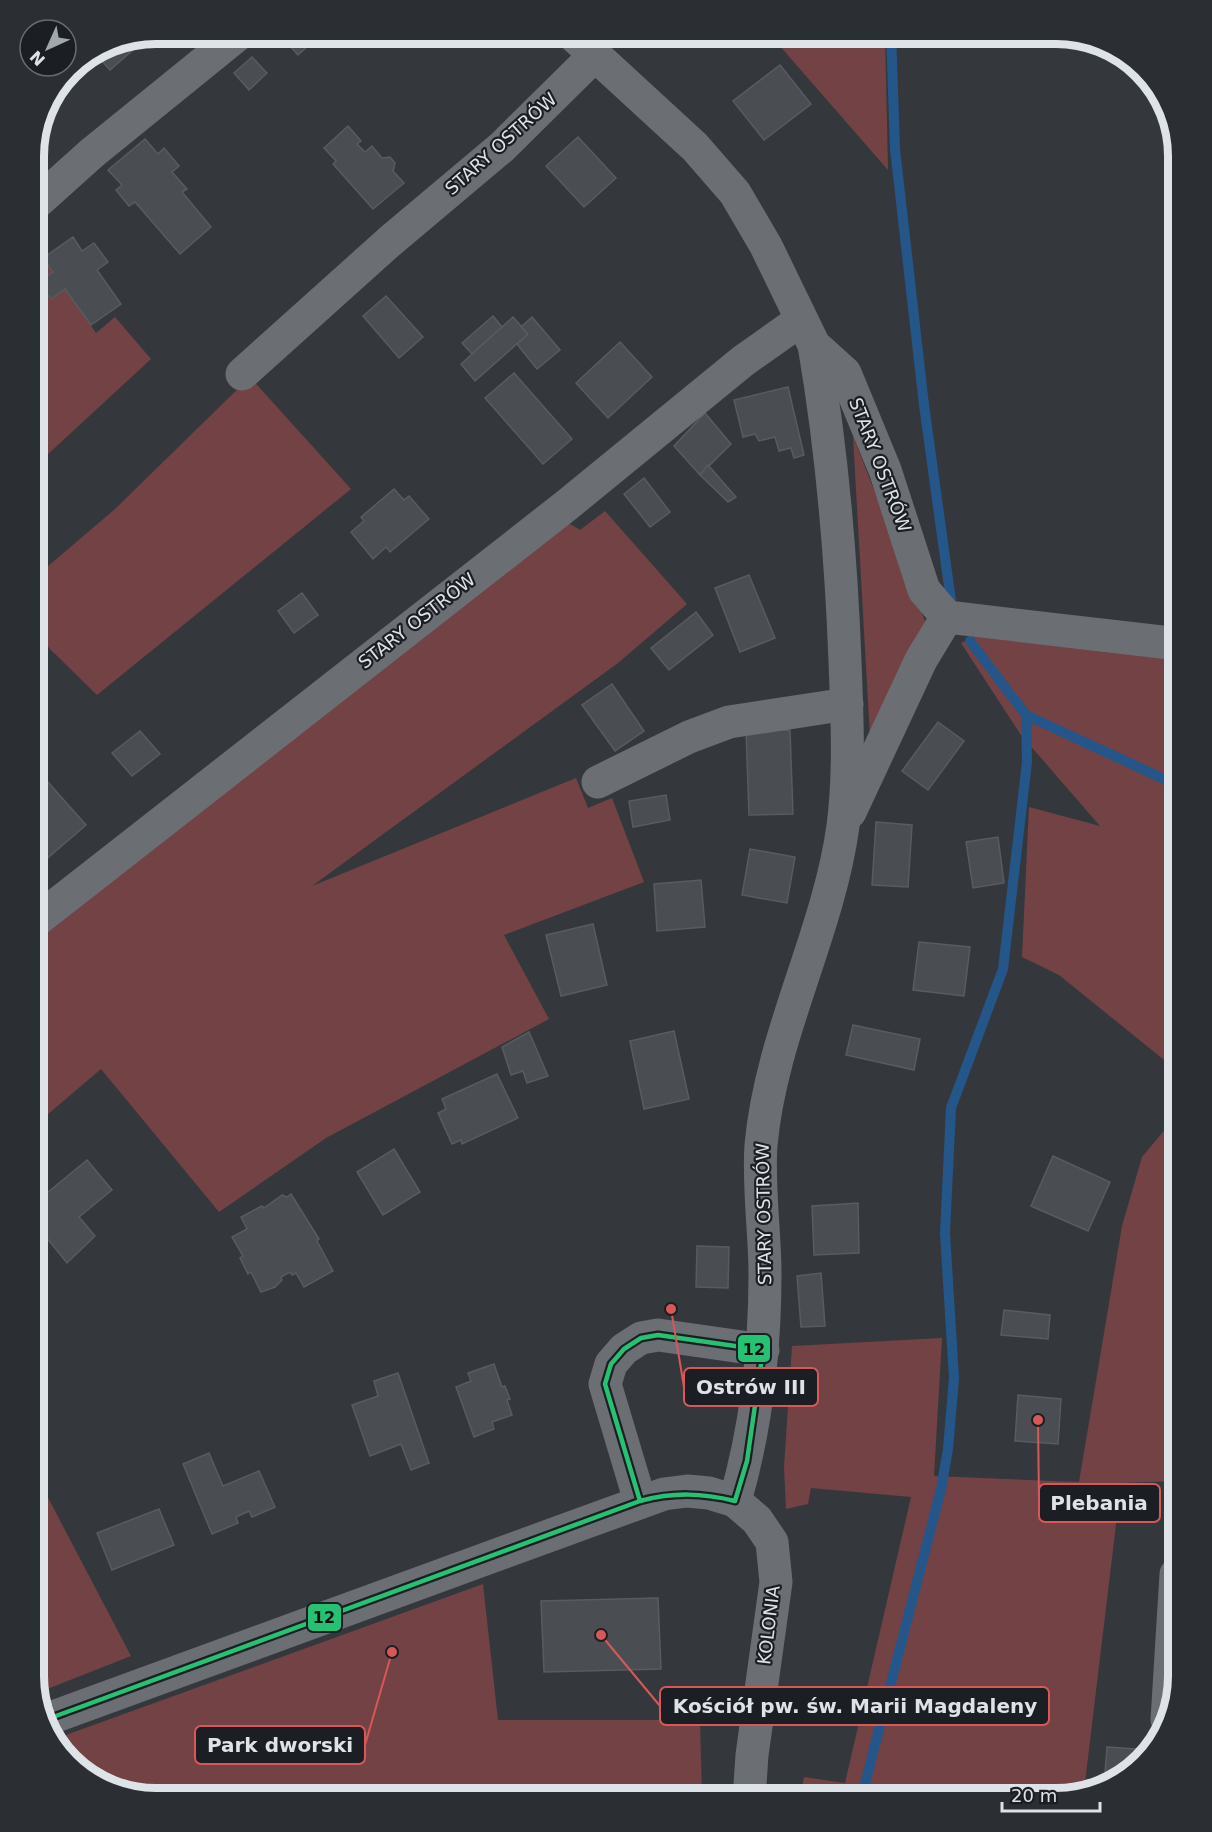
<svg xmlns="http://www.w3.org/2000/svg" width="1212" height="1832" viewBox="0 0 1212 1832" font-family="'DejaVu Sans',sans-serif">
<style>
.green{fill:#734245}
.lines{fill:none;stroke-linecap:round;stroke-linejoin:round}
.stream{stroke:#255689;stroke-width:10}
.building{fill:#4a4e52;stroke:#585b5f;stroke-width:1.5}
.minor{stroke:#6b6e72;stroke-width:33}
.bus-1-casing{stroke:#1b1f23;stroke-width:9}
.bus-1{stroke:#26c172;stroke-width:4.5}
.labels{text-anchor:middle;stroke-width:4.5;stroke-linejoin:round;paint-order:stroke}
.street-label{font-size:18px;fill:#dee3e8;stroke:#1b1f23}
.rim{fill:none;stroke:#dee3e8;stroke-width:8}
.leader{fill:none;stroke:#d85758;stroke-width:2}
.callout-dot{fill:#d85758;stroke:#1b1f23;stroke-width:2}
.callout{fill:#1b1f23;stroke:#d85758;stroke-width:2}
.callout-label{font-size:20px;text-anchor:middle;font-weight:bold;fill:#dee3e8}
.line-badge{stroke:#1b1f23;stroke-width:2}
.pale-badge-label{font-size:16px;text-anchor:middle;font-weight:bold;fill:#111}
</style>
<rect width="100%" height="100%" fill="#34383d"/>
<g class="green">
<polygon points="778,33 885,33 888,170 779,45"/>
<polygon points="33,240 96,333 115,317 151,359 33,468"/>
<polygon points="250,377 351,489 97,695 50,649 33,628 33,579 115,509"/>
<polygon points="853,436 927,626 870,737"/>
<polygon points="605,511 687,604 618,663 312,886 576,778 588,808 612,798 644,882 504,935 549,1019 326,1138 219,1212 101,1069 47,1115 33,1102 33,939 562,519 580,530"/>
<polygon points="979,635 1179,660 1179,1072 1059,975 1022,957 1029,807 1100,826 1021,735 961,643"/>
<polygon points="1179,1122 1179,1481 1121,1483 1084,1791 1056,1799 800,1799 804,1777 845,1783 911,1497 811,1488 808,1504 786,1509 784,1467 792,1346 942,1338 934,1476 1079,1482 1122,1226 1142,1157 1167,1127"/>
<polygon points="33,1469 131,1656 37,1693 33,1676"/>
<polygon points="483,1584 498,1720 700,1720 702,1799 148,1799 94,1782 52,1740"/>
</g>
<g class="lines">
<g class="stream">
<polyline points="891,33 895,149 924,405 951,601"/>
<polyline points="970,641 1026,715 1179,786"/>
<polyline points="861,1799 941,1489 948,1449 954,1378 945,1233 951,1108 1003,969 1027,762 1026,715"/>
</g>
</g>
<g class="building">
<polygon points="278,33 322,33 298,55"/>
<polygon points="147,35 149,36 110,70 94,52 109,42"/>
<polygon points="252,57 267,73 249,90 234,73"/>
<polygon points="780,65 811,104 764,140 733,101"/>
<polygon points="348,126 361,141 357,144 365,152 372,146 382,158 390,157 395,163 393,171 404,183 373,209 333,164 336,161 324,148"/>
<polygon points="578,137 616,178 584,207 546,166"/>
<polygon points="145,139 158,154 164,148 179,166 172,172 187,189 182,192 211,227 180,254 135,202 129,206 116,190 122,185 108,170"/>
<polygon points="73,237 82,251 94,243 108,262 97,270 121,304 91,325 65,289 51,299 39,282 53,272 43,258"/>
<polygon points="386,296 423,337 399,358 363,316"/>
<polygon points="493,316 502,327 472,354 462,343"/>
<polygon points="513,317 528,334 475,381 461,364"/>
<polygon points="532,317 560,350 537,369 517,344 528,334 521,327"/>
<polygon points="620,342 652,377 608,418 576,383"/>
<polygon points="514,373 572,439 543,464 485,398"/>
<polygon points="788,387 804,455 794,458 791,448 779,451 775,437 759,441 755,434 743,437 734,400"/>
<polygon points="705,413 731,444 700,475 674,446"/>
<polygon points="708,465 736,497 728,502 700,475"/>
<polygon points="644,478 670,512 650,527 624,494"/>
<polygon points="394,489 404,500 409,496 429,519 390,552 386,547 373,559 351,532 364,521 361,517"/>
<polygon points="749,575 775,638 740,652 715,588"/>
<polygon points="302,593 318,615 294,633 278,611"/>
<polygon points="696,612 713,635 669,670 651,648"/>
<polygon points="612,684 644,731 615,751 582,705"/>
<polygon points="938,722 964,741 928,790 902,771"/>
<polygon points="790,730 793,814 749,815 746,731"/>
<polygon points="140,731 160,754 132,776 112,753"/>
<polygon points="47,781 86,825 35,869 33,793"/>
<polygon points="666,795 670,820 633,827 629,801"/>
<polygon points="876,822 912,825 908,887 872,885"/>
<polygon points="998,837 1004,883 973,888 966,842"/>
<polygon points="750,849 795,857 787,903 742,895"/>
<polygon points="701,880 705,927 657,931 654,884"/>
<polygon points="593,924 607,985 561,996 546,935"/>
<polygon points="919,942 970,947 964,996 913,990"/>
<polygon points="853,1025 920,1039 914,1070 846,1055"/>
<polygon points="674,1031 689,1099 644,1109 630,1041"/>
<polygon points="529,1032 548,1076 527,1083 523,1071 511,1075 502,1047"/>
<polygon points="497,1074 518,1118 462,1144 461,1140 452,1144 438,1113 446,1109 442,1099"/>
<polygon points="394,1149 420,1192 383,1215 357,1172"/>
<polygon points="1053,1156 1110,1182 1088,1231 1031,1206"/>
<polygon points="87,1160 112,1190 79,1217 95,1236 67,1263 33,1221 33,1181 35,1179 47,1193"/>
<polygon points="291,1194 319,1239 317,1241 333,1271 304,1287 296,1273 292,1275 290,1272 281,1277 282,1280 275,1287 261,1292 251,1272 248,1274 240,1258 243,1256 232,1237 247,1229 241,1217 262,1206 264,1208 282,1195 287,1197"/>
<polygon points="858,1203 859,1253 814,1255 812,1206"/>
<polygon points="697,1246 729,1247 728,1288 696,1287"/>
<polygon points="821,1273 825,1326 801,1327 797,1276"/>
<polygon points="1004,1310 1050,1315 1048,1339 1001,1335"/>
<polygon points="494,1364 502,1387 505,1386 510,1399 507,1400 512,1415 492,1422 494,1429 474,1437 456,1387 471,1381 468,1373"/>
<polygon points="398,1373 429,1463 411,1470 401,1444 370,1456 352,1405 378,1396 374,1381"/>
<polygon points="1018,1395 1061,1399 1058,1444 1015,1441"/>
<polygon points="209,1453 223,1486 259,1471 275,1507 252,1517 249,1511 236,1517 238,1523 212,1534 183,1464"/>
<polygon points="159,1509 174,1545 112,1570 97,1533"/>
<polygon points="658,1598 661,1669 544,1672 541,1601"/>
<polygon points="1107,1747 1150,1750 1117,1783 1104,1786"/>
</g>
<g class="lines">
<g class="minor">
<polyline points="571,33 695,147 735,193 766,246 814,345 845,373 885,470 924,590 947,617 1179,644"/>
<polyline points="33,206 92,153 240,33"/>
<polyline points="242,374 389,242 502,147 596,54"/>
<polyline points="598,782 689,737 729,722 847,704"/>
<polyline points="850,812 921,660 947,617"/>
<polyline points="33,923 567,505 743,361 801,320"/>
<polyline points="640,1501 605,1384 611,1364 624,1349 641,1338 658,1335 763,1350"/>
<path d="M735,1501C756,1428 765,1351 765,1274C765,1232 758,1187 761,1145C771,1034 828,935 843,826C850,772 847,716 845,661C841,555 832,450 814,345"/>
<polyline points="45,1720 584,1523 664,1494 687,1491 709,1493 735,1501 757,1520 772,1542 776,1582 752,1755 749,1799"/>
<polyline points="1167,1720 1176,1574"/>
</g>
<defs>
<path id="bus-1" d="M45,1720L640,1501C674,1492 702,1493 735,1501L747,1461L763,1350L658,1335L641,1338L624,1349L611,1364L605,1384L640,1501"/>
</defs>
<use href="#bus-1" class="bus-1-casing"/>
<use href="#bus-1" class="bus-1"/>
</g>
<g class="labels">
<g class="street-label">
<text transform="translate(501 144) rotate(-42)" y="6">STARY OSTRÓW</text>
<text transform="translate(880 465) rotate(69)" y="6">STARY OSTRÓW</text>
<text transform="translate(417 621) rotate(-38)" y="6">STARY OSTRÓW</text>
<text transform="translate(764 1214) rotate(-91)" y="6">STARY OSTRÓW</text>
<text transform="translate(769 1625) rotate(-83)" y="6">KOLONIA</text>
</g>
</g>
<path d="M0 0H1212V1832H0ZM156 44H1056A112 112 0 0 1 1168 156V1676A112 112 0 0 1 1056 1788H156A112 112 0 0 1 44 1676V156A112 112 0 0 1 156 44Z" fill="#2b2f33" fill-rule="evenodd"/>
<path class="rim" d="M156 44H1056A112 112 0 0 1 1168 156V1676A112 112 0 0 1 1056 1788H156A112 112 0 0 1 44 1676V156A112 112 0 0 1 156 44Z"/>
<path class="leader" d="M671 1309L684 1387M1038 1420L1039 1503M601 1635L660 1706M392 1652L365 1745"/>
<g class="callout-dot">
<circle cx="671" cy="1309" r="6"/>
<circle cx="1038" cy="1420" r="6"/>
<circle cx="601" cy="1635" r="6"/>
<circle cx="392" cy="1652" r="6"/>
</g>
<g class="callout">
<rect x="684" y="1368" width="134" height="38" rx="6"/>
<rect x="1039" y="1484" width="121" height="38" rx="6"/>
<rect x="660" y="1687" width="389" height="38" rx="6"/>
<rect x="195" y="1726" width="170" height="38" rx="6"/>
</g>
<g class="callout-label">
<text x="751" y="1394">Ostrów III</text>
<text x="1099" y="1510">Plebania</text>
<text x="855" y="1713">Kościół pw. św. Marii Magdaleny</text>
<text x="280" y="1752">Park dworski</text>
</g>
<g class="line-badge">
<rect x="737" y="1334" width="34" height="29" rx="6" fill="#26c172"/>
<rect x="307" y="1603" width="35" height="29" rx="6" fill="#26c172"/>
</g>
<g class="pale-badge-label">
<text x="754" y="1355">12</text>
<text x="324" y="1623">12</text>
</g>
<g transform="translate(48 48) rotate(225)"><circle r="28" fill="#1b1f23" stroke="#696d72" stroke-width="1.5"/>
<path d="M0-4.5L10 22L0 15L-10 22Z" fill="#a2a7ac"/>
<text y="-9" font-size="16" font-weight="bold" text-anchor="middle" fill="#dee3e8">N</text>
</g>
<path d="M1002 1802v9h98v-9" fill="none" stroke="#dee3e8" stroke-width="3"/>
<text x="1011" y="1802" font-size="18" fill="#dee3e8" stroke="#1b1f23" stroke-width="4.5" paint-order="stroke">20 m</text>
</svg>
